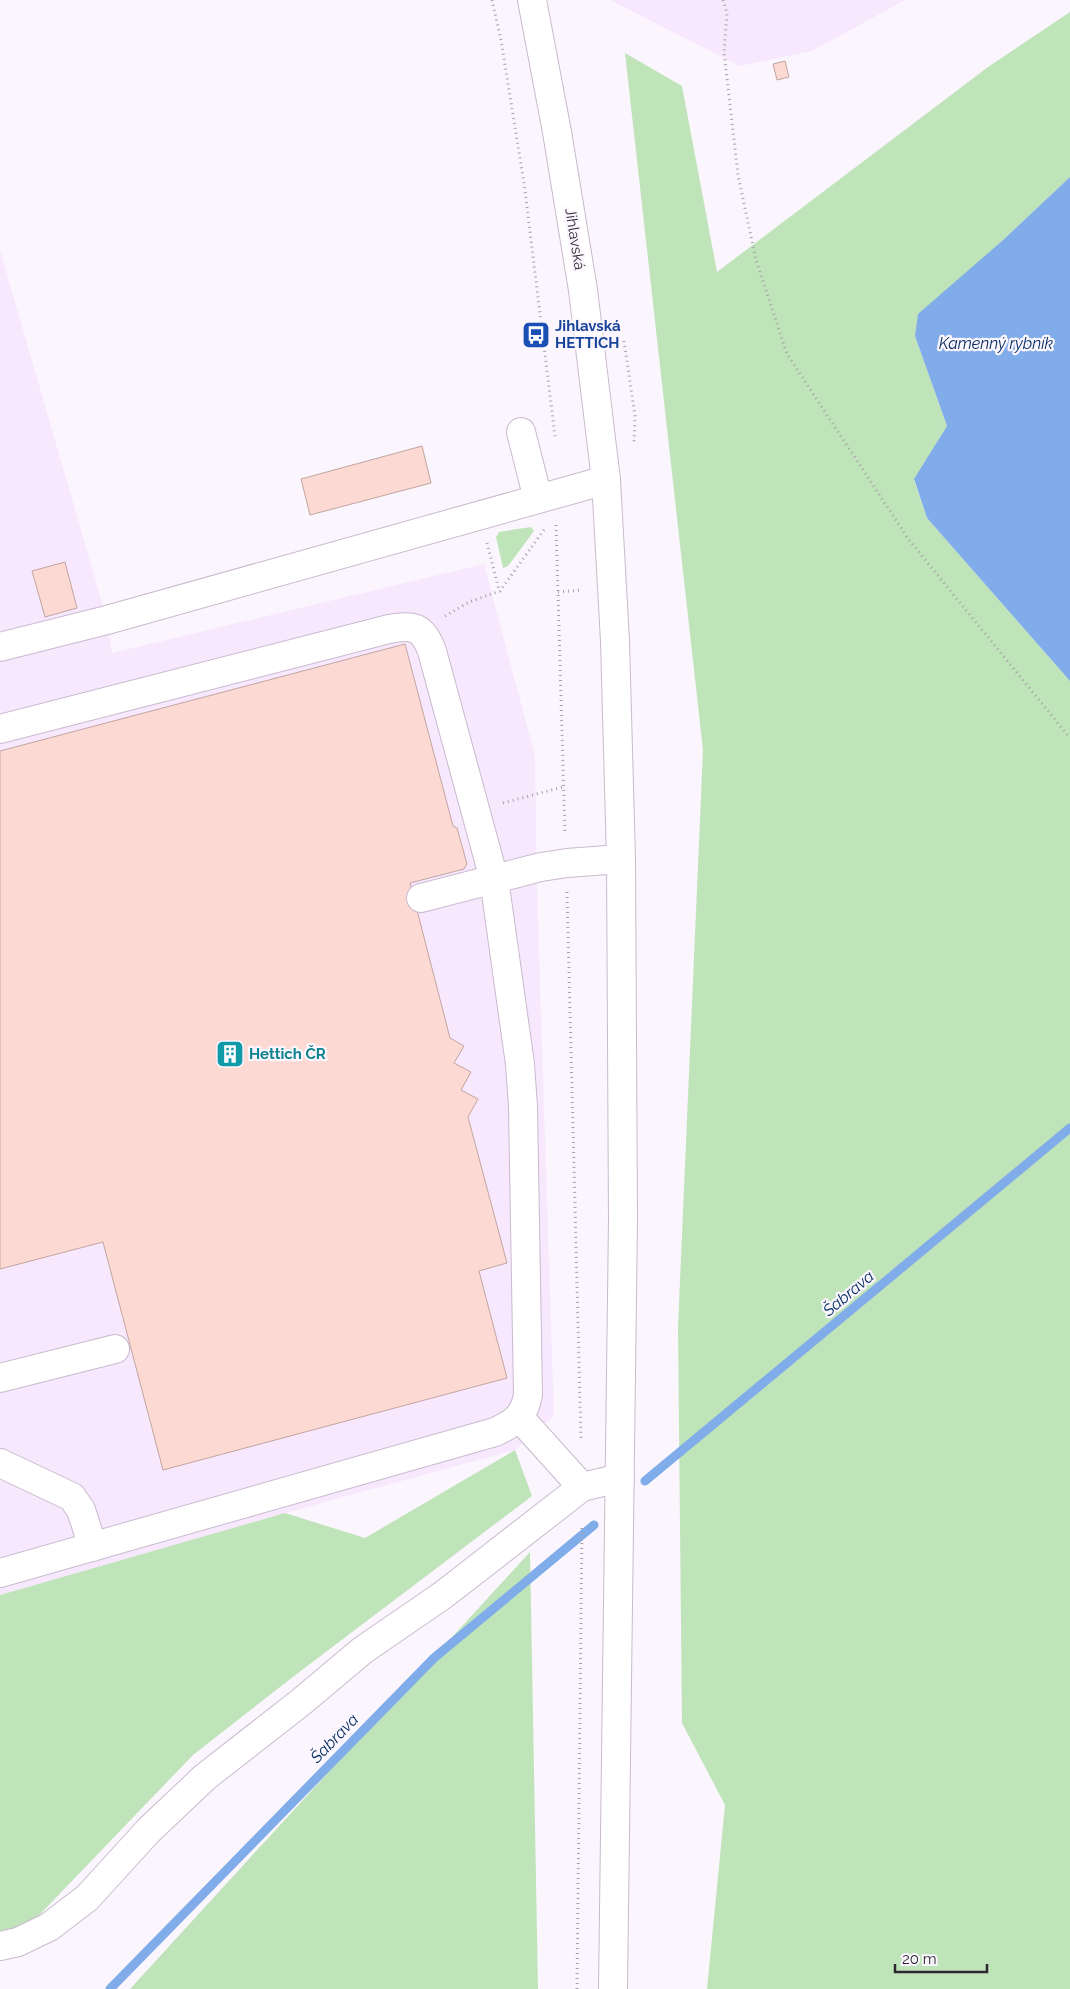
<svg xmlns="http://www.w3.org/2000/svg" width="1070" height="1989" viewBox="0 0 1070 1989" font-family="Raleway,sans-serif">
<style>
.built{fill:#f8e8fe}
.green{fill:#c0e4b9}
.water{fill:#81acea}
.lines{fill:none;stroke-linecap:round;stroke-linejoin:round}
.stream{stroke:#81acea;stroke-width:9}
.building{fill:#fdd9d3;stroke:#c0a5a0}
.minor-casing{stroke:#c9bace;stroke-width:30}
.major-casing{stroke:#c9bace;stroke-width:30}
.path{stroke:#a7a1a9;stroke-width:3;stroke-dasharray:1 4;stroke-linecap:butt}
.minor{stroke:#fff;stroke-width:28}
.major{stroke:#fff;stroke-width:28}
.labels{text-anchor:middle;stroke-width:4.5;stroke-linejoin:round;paint-order:stroke}
.street-label{font-size:15px;fill:#2d272f;stroke:#fbf5fd}
.transit-label{font-size:15px;font-weight:bold;fill:#164399;stroke:#fbf5fd;text-anchor:start}
.culture-label{font-size:15px;font-weight:bold;fill:#0d838f;stroke:#fbf5fd;text-anchor:start}
.water-label{font-size:16px;font-style:italic;fill:#032e64;stroke:#fbf5fd}
</style>
<rect width="100%" height="100%" fill="#fbf5fd"/>
<g class="built">
<polygon points="610,0 905,0 812,51 740,66"/>
<polygon points="0,250 107,620 112,653 484,564 535,756 537,889 554,1416 515,1450 285,1513 0,1595"/>
</g>
<g class="green">
<polygon points="1070,12 1070,177 1002,241 915,336 947,426 914,480 927,518 1070,681 1070,1989 707,1989 725,1805 682,1723 678,1327 703,750 625,53 682,86 717,272 988,67"/>
<polygon points="531,527 534,531 508,566 503,568 496,537 499,532"/>
<polygon points="515,1450 532,1496 298,1673 193,1755 23,1932 0,1934 0,1595 285,1513 365,1538"/>
<polygon points="530,1552 538,1989 130,1989"/>
</g>
<polygon class="water" points="1070,177 1070,681 927,518 914,479 947,426 915,336 918,314 1002,241"/>
<g class="lines">
<g class="stream">
<polyline points="645,1481 1070,1128"/>
<polyline points="110,1989 434,1658 594,1525"/>
</g>
</g>
<g class="building">
<polygon points="785,61 789,77 777,80 773,64"/>
<polygon points="422,446 431,483 310,515 301,479"/>
<polygon points="65,562 77,608 45,617 32,571"/>
<polygon points="405,644 453,826 457,828 467,864 464,869 410,883 450,1038 464,1046 454,1063 471,1072 461,1090 478,1099 468,1117 507,1263 479,1271 507,1378 163,1470 103,1242 0,1269 0,751"/>
</g>
<g class="lines">
<defs>
<g id="minor">
<polyline points="521,432 538,499"/>
<polyline points="0,647 107,620 606,480"/>
<path d="M0,729L389,629C414,624 423,627 432,651L494,879L520,1064L523,1107L528,1395C524,1417 514,1423 495,1432L0,1573"/>
<polyline points="421,898 541,867 567,863 621,859"/>
<polyline points="0,1378 115,1349"/>
<polyline points="519,1417 582,1487"/>
<polyline points="0,1463 72,1497 81,1510 93,1547"/>
<polyline points="0,1946 18,1942 49,1927 87,1898 149,1830 205,1777 301,1702 363,1650 443,1595 582,1487 620,1478"/>
</g>
<polyline id="major" points="532,0 557,132 583,290 606,480 615,641 621,859 623,1220 613,1989"/>
</defs>
<use href="#minor" class="minor-casing"/>
<use href="#major" class="major-casing"/>
<g class="path">
<polyline points="492,0 501,40 524,183 555,436"/>
<polyline points="723,0 727,13 724,52 738,175 756,260 787,354 909,540 1070,738"/>
<polyline points="624,341 635,416 634,444"/>
<polyline points="556,525 565,834"/>
<polyline points="487,543 499,590"/>
<polyline points="558,592 582,590"/>
<polyline points="445,616 469,602 500,591 546,527"/>
<polyline points="503,803 563,787"/>
<polyline points="567,892 581,1441"/>
<polyline points="577,1989 582,1525"/>
</g>
<use href="#minor" class="minor"/>
<use href="#major" class="major"/>
</g>
<defs>
<symbol id="bus-square" viewBox="-11 -11 22 22"><rect x="-9" y="-9" width="18" height="18" rx="4" fill="#1a4fb4" stroke="#fbf5fd"/><path d="M-5-6H5V4H4V6H2V4H-2V6H-4V4H-5ZM-3.5-4V0h7V-4ZM-3.5 1.2v1.5H-2V1.2ZM2 1.2v1.5H3.5V1.2Z" fill="#fff"/></symbol>
<symbol id="building-square" viewBox="-11 -11 22 22"><rect x="-9" y="-9" width="18" height="18" rx="4" fill="#0f9aa8" stroke="#fbf5fd"/><path d="M-4-6H4V6H1V3H-1V6H-4ZM-2.5-4.3h1.7v1.8h-1.7ZM.8-4.3h1.7v1.8H.8ZM-2.5-1h1.7V.8h-1.7ZM.8-1h1.7V.8H.8Z" fill="#fff"/></symbol>
</defs>
<g fill-rule="evenodd">
<use href="#bus-square" x="520" y="319" width="32" height="32"/>
<use href="#building-square" x="214" y="1038" width="32" height="32"/>
</g>
<g class="labels">
<g class="street-label">
<text transform="translate(575 239) rotate(81)" y="5">Jihlavská</text>
</g>
<g class="transit-label">
<text x="555" y="331">Jihlavská<tspan x="555" dy="17">HETTICH</tspan></text>
</g>
<g class="culture-label">
<text x="249" y="1059">Hettich ČR</text>
</g>
<g class="water-label">
<text x="996" y="349">Kamenný rybník</text>
<text transform="translate(848 1293) rotate(-40)" y="6">Šabrava</text>
<text transform="translate(334 1738) rotate(-46)" y="6">Šabrava</text>
</g>
</g>
<path d="M895 1964v8h92v-8" fill="none" stroke="#2d272f" stroke-width="2.5"/>
<text x="902" y="1964" font-size="15" fill="#2d272f" stroke="#fbf5fd" stroke-width="4" paint-order="stroke">20 m</text>
</svg>
